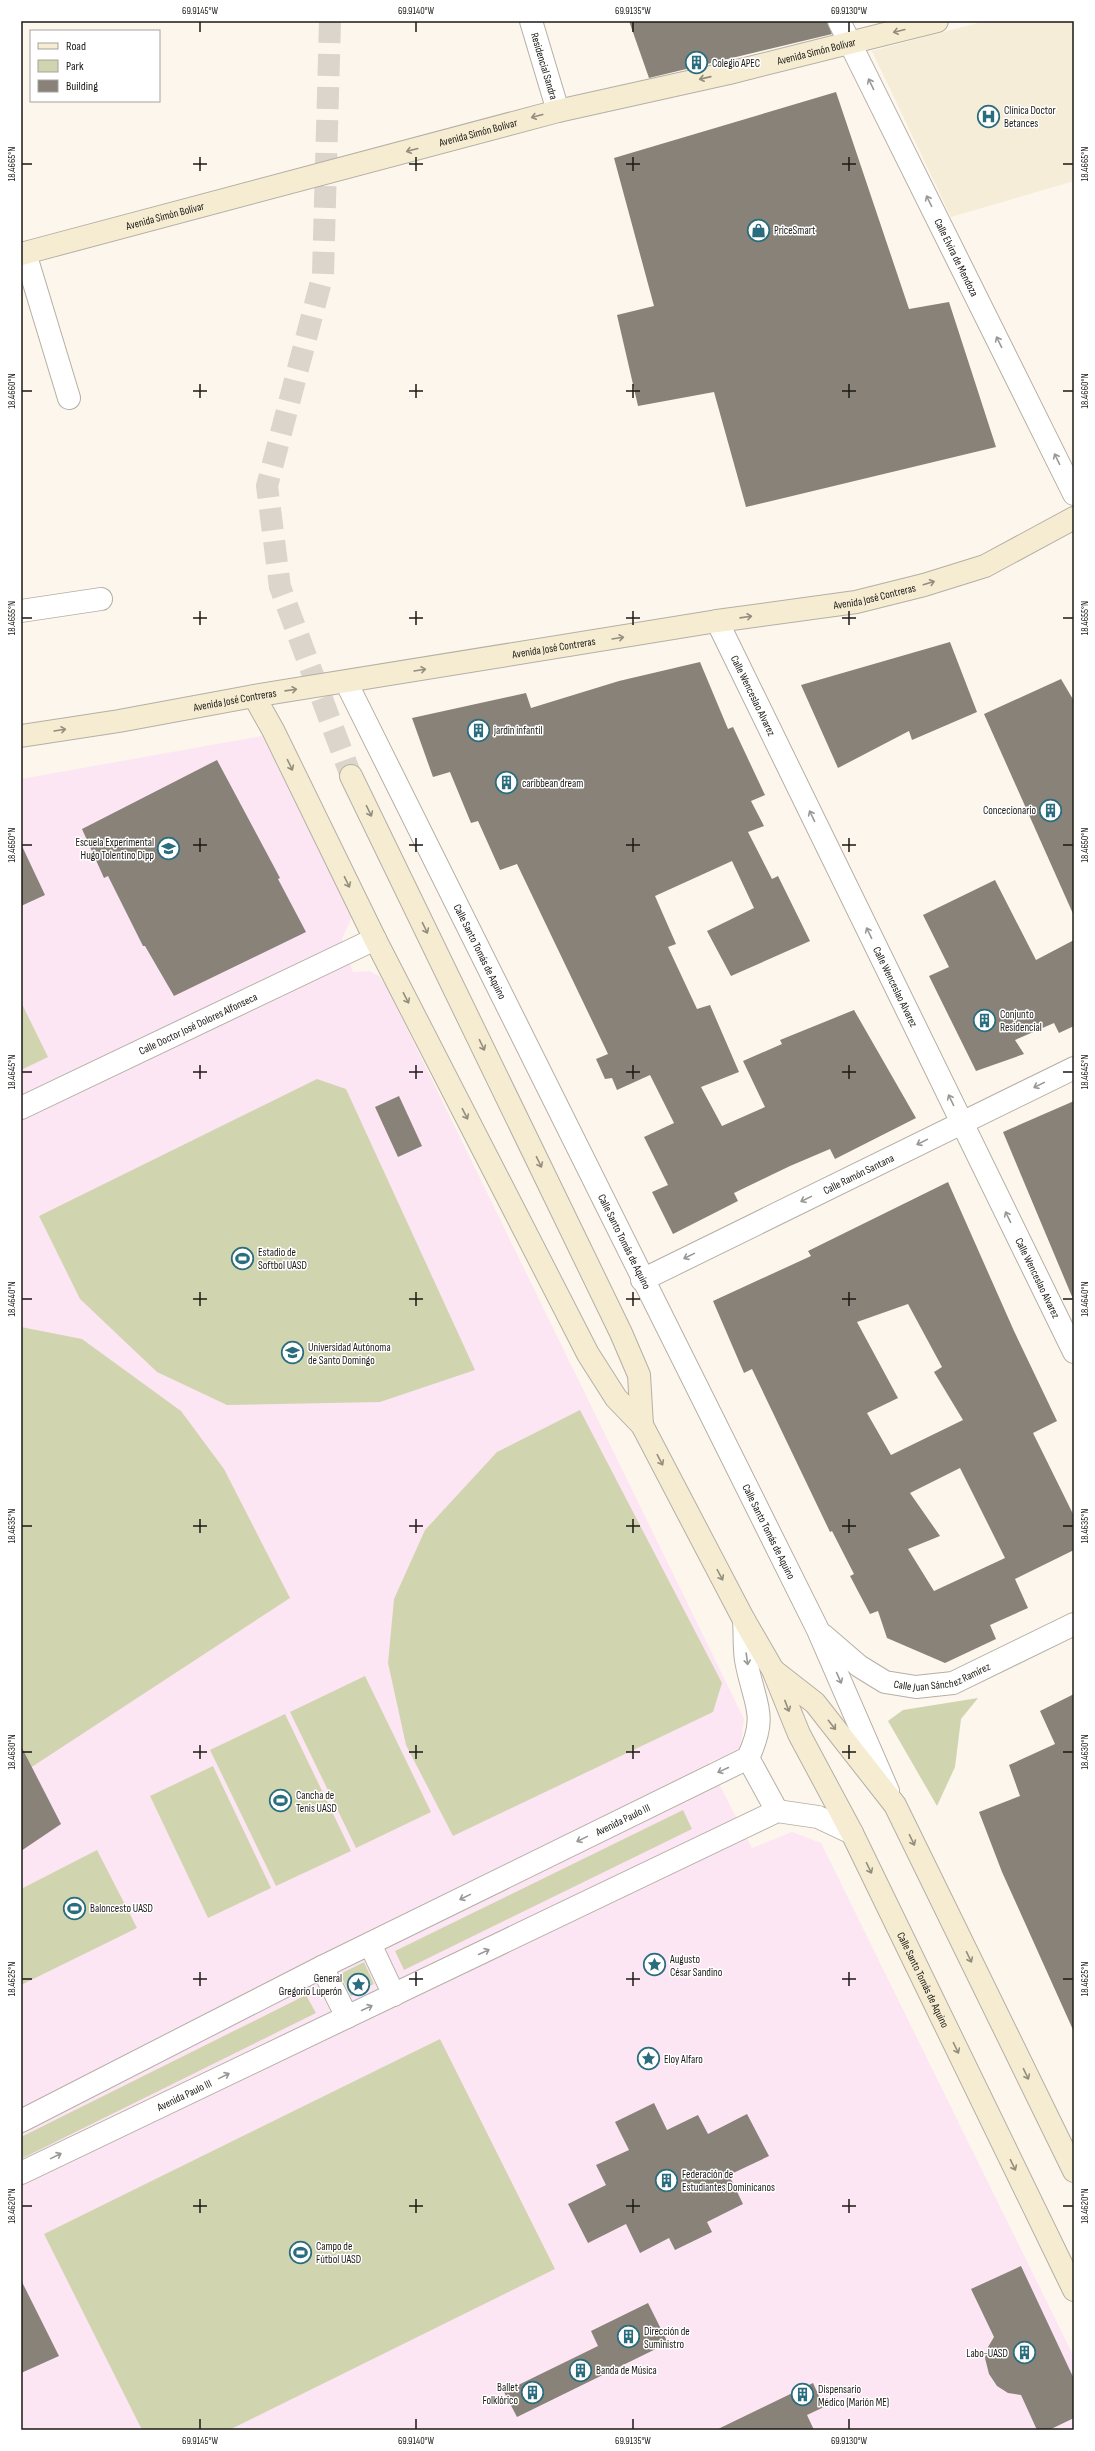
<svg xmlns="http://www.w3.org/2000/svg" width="1095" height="2451" viewBox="0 0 1095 2451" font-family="'Sofia Sans Condensed',sans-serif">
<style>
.education{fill:#fce6f4}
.medical{fill:#f5edd7}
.green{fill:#d1d5af}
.building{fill:#888279;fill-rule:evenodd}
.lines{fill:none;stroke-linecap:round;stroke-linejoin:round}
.secondary-tunnel{stroke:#dbd5cc;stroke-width:22;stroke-dasharray:22 11;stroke-linecap:butt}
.street-casing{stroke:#b5afa5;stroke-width:24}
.secondary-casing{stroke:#b5afa5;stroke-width:24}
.street{stroke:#fff;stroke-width:22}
.secondary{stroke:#f5ecd2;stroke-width:22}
.oneway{stroke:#938d7d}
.oneway2{stroke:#989896}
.ticks{fill:none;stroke:#1b1915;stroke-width:1.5}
.labels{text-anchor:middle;stroke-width:3;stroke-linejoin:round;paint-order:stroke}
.street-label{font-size:11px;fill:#1b1915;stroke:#fff}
.poi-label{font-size:11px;fill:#1b1915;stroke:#fff;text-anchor:start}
.neatline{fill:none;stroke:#1b1915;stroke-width:1.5}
.ticks-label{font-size:10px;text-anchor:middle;fill:#1b1915}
</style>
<rect width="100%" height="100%" fill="#fdf6ec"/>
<polygon class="education" points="262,736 352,917 342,939 353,972 369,971 379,976 387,988 744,1719 740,1751 709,1762 714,1774 752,1848 792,1832 821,1843 1074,2357 1074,2430 21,2430 21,779"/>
<polygon class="medical" points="985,21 1074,21 1074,181 951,217 872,51"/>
<g class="green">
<polygon points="21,1002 48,1057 21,1070"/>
<polygon points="317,1079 346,1089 475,1370 380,1402 227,1405 157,1372 80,1299 39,1216"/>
<polygon points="21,1327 82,1339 181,1411 224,1469 290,1598 21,1774"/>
<polygon points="580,1410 722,1683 713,1712 453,1836 406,1745 388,1663 394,1599 425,1530 497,1452"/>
<polygon points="365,1676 431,1812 356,1848 290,1712"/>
<polygon points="978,1698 961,1719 955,1767 937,1806 888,1721 903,1710"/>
<polygon points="285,1714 351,1851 276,1886 210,1750"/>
<polygon points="213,1766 271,1888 208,1918 150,1796"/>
<polygon points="683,1810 692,1829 404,1970 395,1951"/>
<polygon points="97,1850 137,1928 21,1985 21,1889"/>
<polygon points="364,1962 374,1984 351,1996 340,1974"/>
<polygon points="306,1995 316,2013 21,2159 21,2137"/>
<polygon points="440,2039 555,2269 229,2430 142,2430 44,2234"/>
</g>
<g class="building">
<polygon points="629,21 827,21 832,34 649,78"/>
<polygon points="836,92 909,309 949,302 996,447 746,507 714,392 638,406 617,315 654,306 614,158"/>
<polygon points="950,642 977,712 912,740 909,731 838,768 801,685"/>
<polygon points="700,662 728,729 733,727 765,795 751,801 764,826 748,832 772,879 778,876 810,941 731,976 707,931 754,908 732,861 655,896 676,944 668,947 697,1009 710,1005 739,1072 701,1087 722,1126 765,1107 743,1061 782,1044 780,1040 854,1010 916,1118 835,1159 830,1149 790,1166 734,1193 738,1201 673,1234 652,1192 668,1185 644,1137 674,1123 650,1075 617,1090 612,1078 605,1079 596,1059 608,1054 517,864 500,870 478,821 471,823 450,772 433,777 412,718 526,693 531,708 619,681"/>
<polygon points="1061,679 1074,701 1074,916 984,714"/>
<polygon points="217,760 280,878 278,879 306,932 174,996 145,946 143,946 108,876 104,878 82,829"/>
<polygon points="21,844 45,895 21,906"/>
<polygon points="995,880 1036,960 1074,940 1074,1026 1059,1033 1054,1023 1015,1040 1024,1054 976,1071 929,976 949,967 923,915"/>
<polygon points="399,1096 422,1146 398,1157 375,1107"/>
<polygon points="1074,1101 1074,1299 1073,1299 1003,1132"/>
<path d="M948,1182L1014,1331L1057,1421L1033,1433L1074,1516V1550L1015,1579L1028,1608L990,1625L996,1639L945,1663L887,1638L878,1611L870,1614L850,1576L854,1574L832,1531L830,1532L752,1369L744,1373L713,1301L811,1256L808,1251ZM908,1304L942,1367L934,1372L963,1420L891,1455L867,1413L898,1398L857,1322ZM960,1468L1005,1558L934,1591L908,1549L940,1536L910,1493Z"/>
<polygon points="1074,1694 1074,2032 1002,1872 979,1812 1020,1796 1009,1765 1055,1744 1040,1711"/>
<polygon points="21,1746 61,1824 21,1851"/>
<polygon points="654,2103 667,2130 698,2115 708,2134 747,2114 769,2156 729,2175 743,2204 707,2222 712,2232 675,2250 669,2238 640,2253 626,2224 588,2243 568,2204 606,2185 596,2165 629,2150 615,2122"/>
<polygon points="1021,2266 1074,2379 1074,2418 1049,2430 1037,2430 1021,2395 1008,2393 997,2386 989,2374 985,2358 988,2347 994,2337 971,2289"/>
<polygon points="21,2280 59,2356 21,2373"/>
<polygon points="648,2303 668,2343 517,2417 504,2392 598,2346 591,2331"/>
<polygon points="813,2383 824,2407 807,2415 814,2430 716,2430"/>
</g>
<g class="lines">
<polyline class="secondary-tunnel" points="330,21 323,274 267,486 280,587 351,776"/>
<defs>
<g id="street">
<path id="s1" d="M531,21L558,111"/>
<path id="s2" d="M839,21L1074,494"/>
<polyline points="25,253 69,398"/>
<polyline points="21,611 101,599"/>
<path id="s3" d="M717,621L1074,1352"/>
<path id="s4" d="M346,682L818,1630L888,1791"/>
<path id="s5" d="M21,1108L375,939"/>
<path id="s6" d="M642,1280L1074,1068"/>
<path id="s7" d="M823,1635L859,1666L885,1682L916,1687L953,1683L1074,1624"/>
<polyline points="748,1758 777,1811"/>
<polyline points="370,1944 394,1995"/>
<polyline points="322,1967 347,2017"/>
<path id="s8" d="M21,2121L322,1967L748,1758C769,1713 754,1705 746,1660C744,1647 745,1633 744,1620"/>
<path id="s9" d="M21,2173L777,1811L818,1817L852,1833"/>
</g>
<g id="secondary">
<path id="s10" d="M21,254L558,111L729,73L937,21"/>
<path id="s11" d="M254,696L273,730L375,939L588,1354L616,1398L642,1425L744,1620L773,1670L799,1734L852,1833L1074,2290"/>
<path id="s12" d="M21,736L119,721L254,696L717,621L856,602L924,585L985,566L1074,518"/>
<polyline points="351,776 621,1333 639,1375 642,1425"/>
<polyline points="774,1671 815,1703 895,1805 1074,2171"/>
</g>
</defs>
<use href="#street" class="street-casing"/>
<use href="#secondary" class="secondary-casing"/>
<use href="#street" class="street"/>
<use href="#secondary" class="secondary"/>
</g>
<defs><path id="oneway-shaft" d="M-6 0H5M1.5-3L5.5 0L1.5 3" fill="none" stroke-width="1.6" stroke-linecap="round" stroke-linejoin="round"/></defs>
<g class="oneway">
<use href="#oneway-shaft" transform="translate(899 31) rotate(166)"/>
<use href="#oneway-shaft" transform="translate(705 78) rotate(167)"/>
<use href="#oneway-shaft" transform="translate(537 116) rotate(165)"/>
<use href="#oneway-shaft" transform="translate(412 150) rotate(165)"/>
<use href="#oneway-shaft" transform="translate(929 583) rotate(-17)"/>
<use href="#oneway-shaft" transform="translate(746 617) rotate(-8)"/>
<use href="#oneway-shaft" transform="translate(618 638) rotate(-9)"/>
<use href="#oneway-shaft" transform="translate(420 670) rotate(-9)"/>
<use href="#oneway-shaft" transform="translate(291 690) rotate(-8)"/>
<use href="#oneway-shaft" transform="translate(60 730) rotate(-9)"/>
<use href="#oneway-shaft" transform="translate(290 765) rotate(64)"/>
<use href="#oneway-shaft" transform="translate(369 811) rotate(64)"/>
<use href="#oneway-shaft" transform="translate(347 882) rotate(64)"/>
<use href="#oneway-shaft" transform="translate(425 928) rotate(64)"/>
<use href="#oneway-shaft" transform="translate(406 998) rotate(63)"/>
<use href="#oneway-shaft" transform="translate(482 1045) rotate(64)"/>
<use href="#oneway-shaft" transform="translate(465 1114) rotate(63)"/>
<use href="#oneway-shaft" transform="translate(539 1162) rotate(64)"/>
<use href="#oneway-shaft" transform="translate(660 1460) rotate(62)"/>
<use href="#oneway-shaft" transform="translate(720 1575) rotate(62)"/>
<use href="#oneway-shaft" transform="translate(787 1706) rotate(69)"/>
<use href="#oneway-shaft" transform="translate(832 1725) rotate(52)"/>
<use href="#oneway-shaft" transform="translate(912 1840) rotate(64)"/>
<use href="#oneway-shaft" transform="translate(869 1868) rotate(64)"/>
<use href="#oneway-shaft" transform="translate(969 1957) rotate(64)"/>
<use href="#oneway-shaft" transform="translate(956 2048) rotate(64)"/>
<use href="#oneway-shaft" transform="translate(1026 2074) rotate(64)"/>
<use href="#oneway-shaft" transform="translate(1013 2165) rotate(64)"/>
</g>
<g class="oneway2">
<use href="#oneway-shaft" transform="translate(871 84) rotate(-116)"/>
<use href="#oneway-shaft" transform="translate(929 201) rotate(-116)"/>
<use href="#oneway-shaft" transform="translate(999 342) rotate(-116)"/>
<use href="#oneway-shaft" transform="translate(1057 459) rotate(-116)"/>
<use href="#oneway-shaft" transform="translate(812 816) rotate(-116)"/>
<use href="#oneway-shaft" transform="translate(869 933) rotate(-116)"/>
<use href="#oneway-shaft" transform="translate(1039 1085) rotate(154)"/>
<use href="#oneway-shaft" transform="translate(951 1100) rotate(-116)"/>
<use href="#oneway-shaft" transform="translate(922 1142) rotate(154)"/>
<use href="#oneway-shaft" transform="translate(806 1199) rotate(154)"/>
<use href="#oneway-shaft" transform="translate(1008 1217) rotate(-116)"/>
<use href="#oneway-shaft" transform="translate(689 1256) rotate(154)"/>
<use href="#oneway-shaft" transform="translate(747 1659) rotate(82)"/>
<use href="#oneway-shaft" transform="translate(839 1678) rotate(66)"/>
<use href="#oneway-shaft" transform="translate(723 1770) rotate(155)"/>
<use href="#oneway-shaft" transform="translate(582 1839) rotate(154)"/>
<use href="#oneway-shaft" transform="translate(465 1897) rotate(154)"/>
<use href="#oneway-shaft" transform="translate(484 1952) rotate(-25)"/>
<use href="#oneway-shaft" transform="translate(367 2008) rotate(-25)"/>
<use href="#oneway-shaft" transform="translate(224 2076) rotate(-26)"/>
<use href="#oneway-shaft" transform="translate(56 2156) rotate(-26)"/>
</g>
<path class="ticks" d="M200,22V32M416,22V32M633,22V32M849,22V32M200,157V171M416,157V171M633,157V171M849,157V171M22,164H32M193,164H207M409,164H423M626,164H640M842,164H856M1063,164H1073M200,384V398M416,384V398M633,384V398M849,384V398M22,391H32M193,391H207M409,391H423M626,391H640M842,391H856M1063,391H1073M200,611V625M416,611V625M633,611V625M849,611V625M22,618H32M193,618H207M409,618H423M626,618H640M842,618H856M1063,618H1073M200,838V852M416,838V852M633,838V852M849,838V852M22,845H32M193,845H207M409,845H423M626,845H640M842,845H856M1063,845H1073M200,1065V1079M416,1065V1079M633,1065V1079M849,1065V1079M22,1072H32M193,1072H207M409,1072H423M626,1072H640M842,1072H856M1063,1072H1073M200,1292V1306M416,1292V1306M633,1292V1306M849,1292V1306M22,1299H32M193,1299H207M409,1299H423M626,1299H640M842,1299H856M1063,1299H1073M200,1519V1533M416,1519V1533M633,1519V1533M849,1519V1533M22,1526H32M193,1526H207M409,1526H423M626,1526H640M842,1526H856M1063,1526H1073M200,1745V1759M416,1745V1759M633,1745V1759M849,1745V1759M22,1752H32M193,1752H207M409,1752H423M626,1752H640M842,1752H856M1063,1752H1073M200,1972V1986M416,1972V1986M633,1972V1986M849,1972V1986M22,1979H32M193,1979H207M409,1979H423M626,1979H640M842,1979H856M1063,1979H1073M200,2199V2213M416,2199V2213M633,2199V2213M849,2199V2213M22,2206H32M193,2206H207M409,2206H423M626,2206H640M842,2206H856M1063,2206H1073M200,2419V2429M416,2419V2429M633,2419V2429M849,2419V2429"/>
<defs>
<symbol id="building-ring" viewBox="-11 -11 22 22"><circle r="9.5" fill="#fff" stroke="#296d7e" stroke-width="1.5"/><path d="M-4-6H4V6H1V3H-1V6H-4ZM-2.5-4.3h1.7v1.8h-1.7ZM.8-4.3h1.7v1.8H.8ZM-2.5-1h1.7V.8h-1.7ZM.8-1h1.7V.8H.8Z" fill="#296d7e"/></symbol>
<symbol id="hospital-ring" viewBox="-11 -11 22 22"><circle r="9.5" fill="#fff" stroke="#296d7e" stroke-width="1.5"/><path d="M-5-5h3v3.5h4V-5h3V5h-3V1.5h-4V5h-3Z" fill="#296d7e"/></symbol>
<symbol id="shop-ring" viewBox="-11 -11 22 22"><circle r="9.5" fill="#fff" stroke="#296d7e" stroke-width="1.5"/><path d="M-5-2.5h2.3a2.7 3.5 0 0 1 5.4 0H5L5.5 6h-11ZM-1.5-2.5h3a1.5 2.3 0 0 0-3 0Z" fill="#296d7e"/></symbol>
<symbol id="school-ring" viewBox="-11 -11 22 22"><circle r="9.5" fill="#fff" stroke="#296d7e" stroke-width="1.5"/><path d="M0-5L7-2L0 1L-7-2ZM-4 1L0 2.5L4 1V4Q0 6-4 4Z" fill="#296d7e"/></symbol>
<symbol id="stadium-ring" viewBox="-11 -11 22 22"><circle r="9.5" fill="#fff" stroke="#296d7e" stroke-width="1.5"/><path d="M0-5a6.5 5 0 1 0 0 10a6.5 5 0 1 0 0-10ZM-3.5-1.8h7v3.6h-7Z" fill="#296d7e"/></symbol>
<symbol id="university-ring" viewBox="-11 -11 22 22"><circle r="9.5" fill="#fff" stroke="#296d7e" stroke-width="1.5"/><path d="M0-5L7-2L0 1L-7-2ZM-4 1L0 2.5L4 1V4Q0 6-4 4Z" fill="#296d7e"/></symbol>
<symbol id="sight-ring" viewBox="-11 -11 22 22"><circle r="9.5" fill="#fff" stroke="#296d7e" stroke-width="1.5"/><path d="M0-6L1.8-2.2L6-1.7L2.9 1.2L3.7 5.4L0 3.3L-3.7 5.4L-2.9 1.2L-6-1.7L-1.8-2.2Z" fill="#296d7e"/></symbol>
</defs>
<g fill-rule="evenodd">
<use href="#building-ring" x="684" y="50" width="25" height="25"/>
<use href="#hospital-ring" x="976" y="104" width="25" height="25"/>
<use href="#shop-ring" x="746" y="218" width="25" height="25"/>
<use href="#building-ring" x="466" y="718" width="25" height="25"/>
<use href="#building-ring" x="494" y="770" width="25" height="25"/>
<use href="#building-ring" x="1038" y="798" width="25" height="25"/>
<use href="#school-ring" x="156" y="836" width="25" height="25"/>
<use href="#building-ring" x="972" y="1008" width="25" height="25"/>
<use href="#stadium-ring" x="230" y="1246" width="25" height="25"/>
<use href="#university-ring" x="280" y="1340" width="25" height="25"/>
<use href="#stadium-ring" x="268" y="1788" width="25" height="25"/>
<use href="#stadium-ring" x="62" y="1896" width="25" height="25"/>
<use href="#sight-ring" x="642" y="1952" width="25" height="25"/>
<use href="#sight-ring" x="346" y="1972" width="25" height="25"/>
<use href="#sight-ring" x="636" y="2046" width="25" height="25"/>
<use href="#building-ring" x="654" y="2168" width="25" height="25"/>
<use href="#stadium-ring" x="288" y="2240" width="25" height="25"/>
<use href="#building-ring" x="616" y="2324" width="25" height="25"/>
<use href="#building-ring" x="1012" y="2340" width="25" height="25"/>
<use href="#building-ring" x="568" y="2358" width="25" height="25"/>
<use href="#building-ring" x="520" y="2380" width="25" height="25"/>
<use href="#building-ring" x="790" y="2382" width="25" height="25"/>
</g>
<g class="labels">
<g class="street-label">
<text dy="4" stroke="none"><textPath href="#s10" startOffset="821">Avenida Simón Bolívar</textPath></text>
<text dy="4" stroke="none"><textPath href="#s1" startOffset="47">Residencial Sandra</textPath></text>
<text dy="4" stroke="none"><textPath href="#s10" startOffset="473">Avenida Simón Bolívar</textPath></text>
<text dy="4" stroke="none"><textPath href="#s10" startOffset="149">Avenida Simón Bolívar</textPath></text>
<text dy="4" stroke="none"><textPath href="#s2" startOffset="264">Calle Elvira de Mendoza</textPath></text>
<text dy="4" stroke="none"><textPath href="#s12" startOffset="865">Avenida José Contreras</textPath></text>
<text dy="4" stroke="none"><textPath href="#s12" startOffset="540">Avenida José Contreras</textPath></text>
<text dy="4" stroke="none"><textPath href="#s3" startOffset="83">Calle Wenceslao Alvarez</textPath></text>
<text dy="4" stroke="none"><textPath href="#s12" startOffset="217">Avenida José Contreras</textPath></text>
<text dy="4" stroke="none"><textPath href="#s4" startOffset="301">Calle Santo Tomás de Aquino</textPath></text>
<text dy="4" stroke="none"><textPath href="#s3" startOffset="407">Calle Wenceslao Alvarez</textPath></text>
<text dy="4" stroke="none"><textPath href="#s5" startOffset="196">Calle Doctor José Dolores Alfonseca</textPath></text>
<text dy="4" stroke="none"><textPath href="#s6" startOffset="241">Calle Ramón Santana</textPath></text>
<text dy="4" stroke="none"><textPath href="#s4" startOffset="625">Calle Santo Tomás de Aquino</textPath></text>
<text dy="4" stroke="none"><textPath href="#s3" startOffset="731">Calle Wenceslao Alvarez</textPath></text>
<text dy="4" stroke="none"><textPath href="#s4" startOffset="949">Calle Santo Tomás de Aquino</textPath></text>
<text dy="4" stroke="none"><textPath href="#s7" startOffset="137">Calle Juan Sánchez Ramírez</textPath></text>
<text dy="4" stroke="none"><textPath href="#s8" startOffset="673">Avenida Paulo III</textPath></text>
<text dy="4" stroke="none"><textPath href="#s11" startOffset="1450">Calle Santo Tomás de Aquino</textPath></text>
<text dy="4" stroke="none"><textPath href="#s9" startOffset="181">Avenida Paulo III</textPath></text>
</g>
<g class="poi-label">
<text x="712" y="67">Colegio APEC</text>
<text x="1004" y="114">Clínica Doctor<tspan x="1004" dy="13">Betances</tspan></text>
<text x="774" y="234">PriceSmart</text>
<text x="494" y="734">jardin infantil</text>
<text x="522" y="787">caribbean dream</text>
<text x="1036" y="814" text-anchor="end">Concecionario</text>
<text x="154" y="846" text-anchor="end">Escuela Experimental<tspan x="154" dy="13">Hugo Tolentino Dipp</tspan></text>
<text x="1000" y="1018">Conjunto<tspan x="1000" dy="13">Residencial</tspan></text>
<text x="258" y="1256">Estadio de<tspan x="258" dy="13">Softbol UASD</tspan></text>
<text x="308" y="1351">Universidad Autónoma<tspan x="308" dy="13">de Santo Domingo</tspan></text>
<text x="296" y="1799">Cancha de<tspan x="296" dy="13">Tenis UASD</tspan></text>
<text x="90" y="1912">Baloncesto UASD</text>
<text x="670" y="1963">Augusto<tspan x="670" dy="13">César Sandino</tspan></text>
<text x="342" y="1982" text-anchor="end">General<tspan x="342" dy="13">Gregorio Luperón</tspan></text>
<text x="664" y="2063">Eloy Alfaro</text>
<text x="682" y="2178">Federación de<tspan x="682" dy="13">Estudiantes Dominicanos</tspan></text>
<text x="316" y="2250">Campo de<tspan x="316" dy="13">Fútbol UASD</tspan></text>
<text x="644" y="2335">Dirección de<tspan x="644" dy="13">Suministro</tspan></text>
<text x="1008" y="2357" text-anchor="end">Labo-UASD</text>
<text x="596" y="2374">Banda de Música</text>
<text x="518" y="2391" text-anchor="end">Ballet<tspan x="518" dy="13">Folklórico</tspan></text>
<text x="818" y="2393">Dispensario<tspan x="818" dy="13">Médico (Marión ME)</tspan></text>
</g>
</g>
<rect width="1095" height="2451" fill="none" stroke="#ffffff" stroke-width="44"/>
<rect x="30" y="30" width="130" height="72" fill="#ffffff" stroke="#a4a3a1"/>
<rect x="38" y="43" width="20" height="6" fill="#f5ecd2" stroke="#a4a3a1"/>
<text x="66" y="50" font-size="12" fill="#1b1915">Road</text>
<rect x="38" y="60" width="20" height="12" fill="#d1d5af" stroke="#a4a3a1"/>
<text x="66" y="70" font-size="12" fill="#1b1915">Park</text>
<rect x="38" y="80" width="20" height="12" fill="#888279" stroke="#a4a3a1"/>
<text x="66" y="90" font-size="12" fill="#1b1915">Building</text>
<rect x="22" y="22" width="1051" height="2407" class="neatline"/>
<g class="ticks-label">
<text x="200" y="14">69.9145°W</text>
<text x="416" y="14">69.9140°W</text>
<text x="633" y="14">69.9135°W</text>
<text x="849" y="14">69.9130°W</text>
<text transform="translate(11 164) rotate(-90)" y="4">18.4665°N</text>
<text transform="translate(1084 164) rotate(-90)" y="4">18.4665°N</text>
<text transform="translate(11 391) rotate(-90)" y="4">18.4660°N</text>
<text transform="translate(1084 391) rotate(-90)" y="4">18.4660°N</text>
<text transform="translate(11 618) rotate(-90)" y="4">18.4655°N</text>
<text transform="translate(1084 618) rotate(-90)" y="4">18.4655°N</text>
<text transform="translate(11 845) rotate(-90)" y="4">18.4650°N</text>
<text transform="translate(1084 845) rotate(-90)" y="4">18.4650°N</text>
<text transform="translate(11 1072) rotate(-90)" y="4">18.4645°N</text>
<text transform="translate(1084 1072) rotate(-90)" y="4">18.4645°N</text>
<text transform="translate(11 1299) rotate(-90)" y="4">18.4640°N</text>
<text transform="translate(1084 1299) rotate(-90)" y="4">18.4640°N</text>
<text transform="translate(11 1526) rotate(-90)" y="4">18.4635°N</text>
<text transform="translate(1084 1526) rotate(-90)" y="4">18.4635°N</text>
<text transform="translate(11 1752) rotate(-90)" y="4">18.4630°N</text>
<text transform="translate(1084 1752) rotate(-90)" y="4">18.4630°N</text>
<text transform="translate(11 1979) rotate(-90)" y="4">18.4625°N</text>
<text transform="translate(1084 1979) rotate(-90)" y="4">18.4625°N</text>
<text transform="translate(11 2206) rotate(-90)" y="4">18.4620°N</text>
<text transform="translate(1084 2206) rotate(-90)" y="4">18.4620°N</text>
<text x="200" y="2444">69.9145°W</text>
<text x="416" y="2444">69.9140°W</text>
<text x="633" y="2444">69.9135°W</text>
<text x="849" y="2444">69.9130°W</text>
</g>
</svg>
